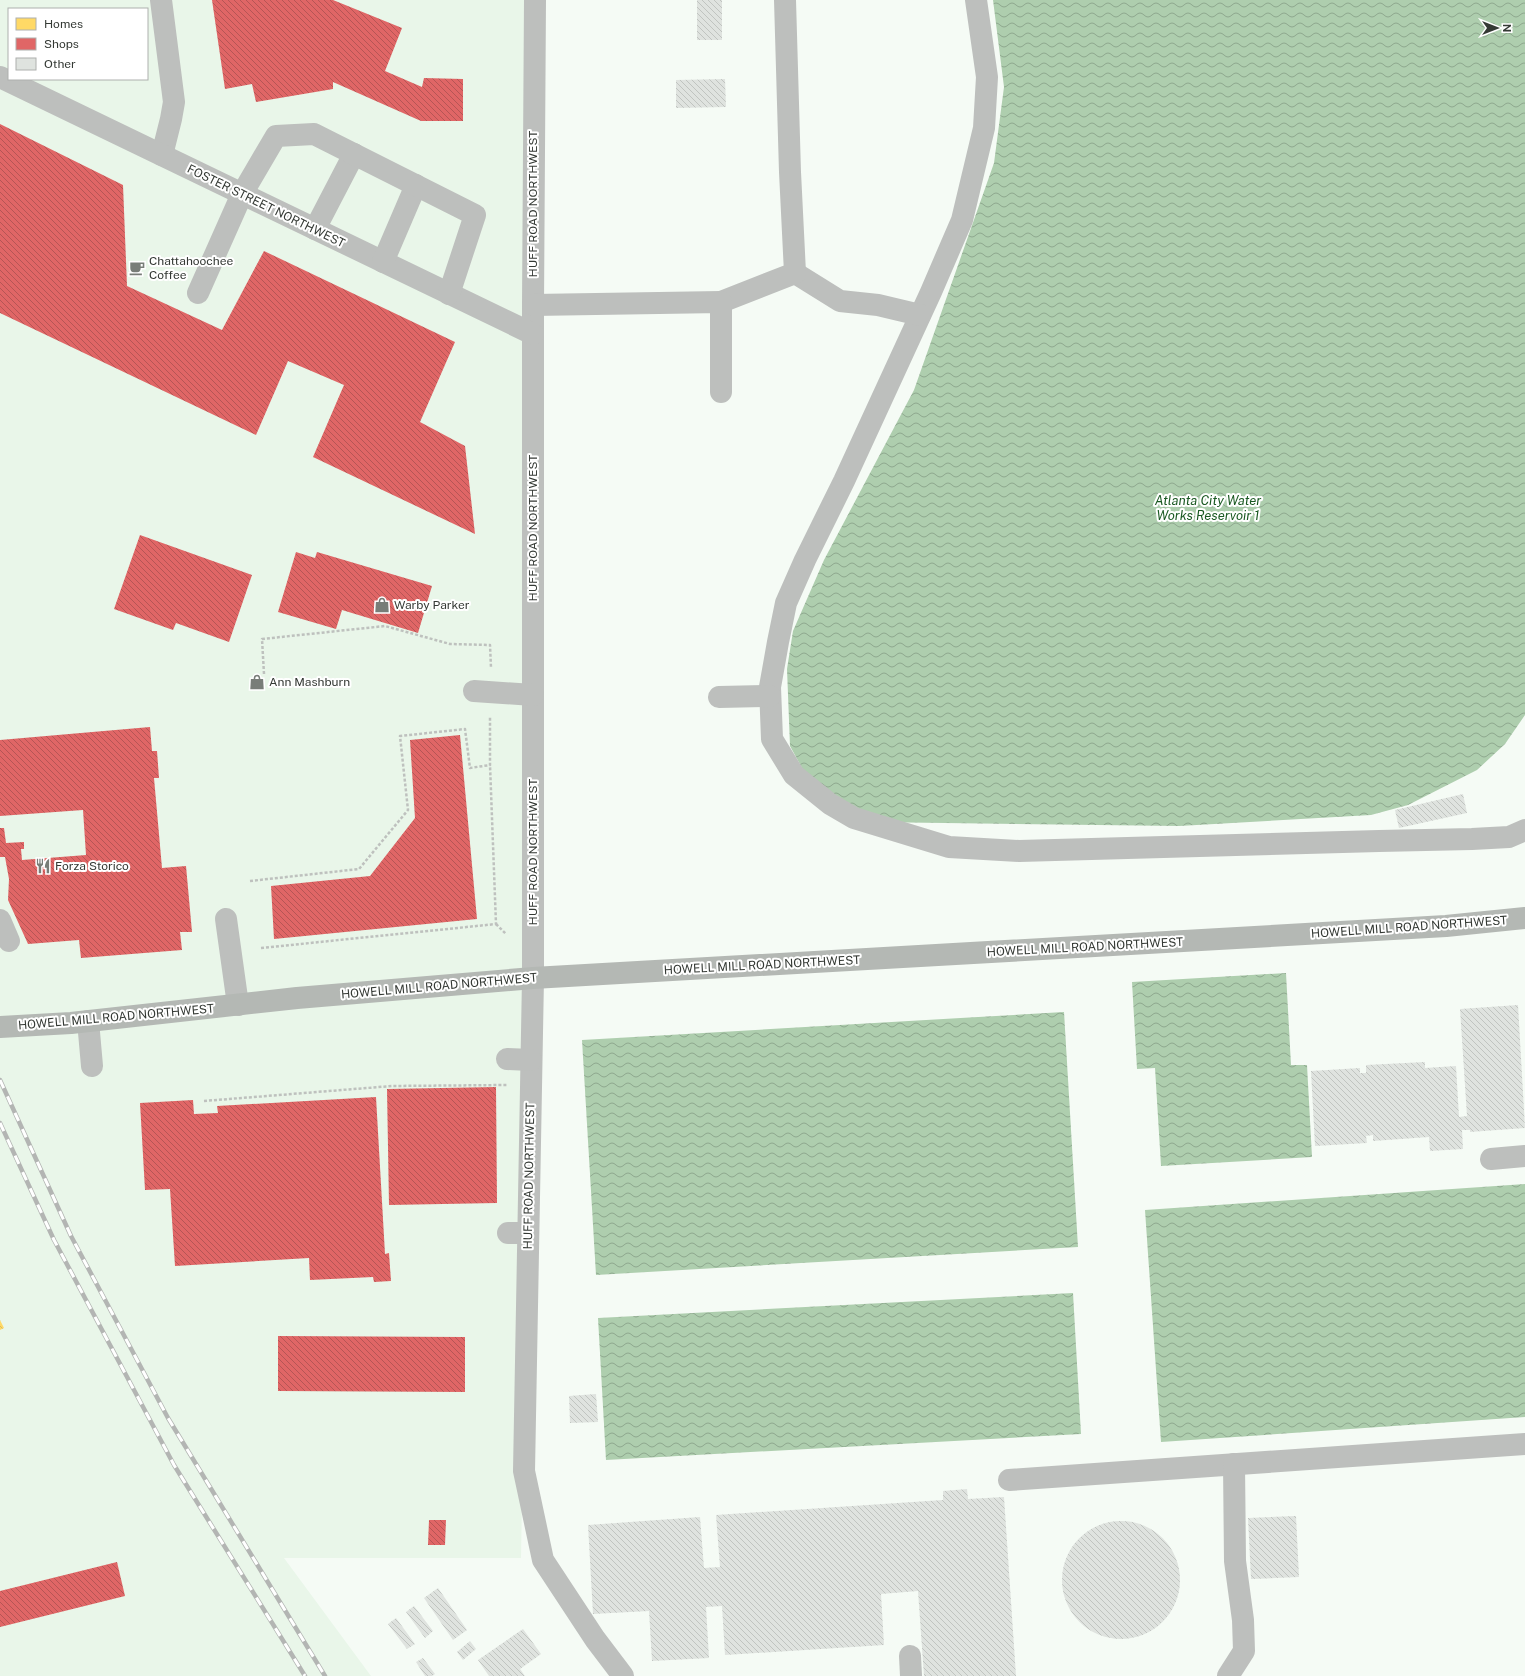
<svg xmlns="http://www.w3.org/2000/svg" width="1525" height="1676" viewBox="0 0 1525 1676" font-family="'Public Sans',sans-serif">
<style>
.built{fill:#e9f6e9;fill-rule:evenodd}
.water{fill:url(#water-waves)}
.homes{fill:url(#homes-back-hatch)}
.shops{fill:url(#shops-back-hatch)}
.building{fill:url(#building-back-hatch)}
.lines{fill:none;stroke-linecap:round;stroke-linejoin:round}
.path{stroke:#bec1be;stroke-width:2.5;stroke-dasharray:3 2;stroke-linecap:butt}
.minor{stroke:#bdbfbd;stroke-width:22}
.major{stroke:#b4b8b4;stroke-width:22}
.rail-casing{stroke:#b3b5b3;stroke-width:4.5}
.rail{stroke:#fff;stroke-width:3;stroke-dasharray:9;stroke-linecap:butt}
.labels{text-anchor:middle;stroke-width:4;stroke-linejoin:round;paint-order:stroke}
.street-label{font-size:12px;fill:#343934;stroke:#fff}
.poi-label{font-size:12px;fill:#343934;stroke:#fff;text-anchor:start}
.water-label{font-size:13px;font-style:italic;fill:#1a5922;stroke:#fff}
</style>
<defs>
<pattern id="water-waves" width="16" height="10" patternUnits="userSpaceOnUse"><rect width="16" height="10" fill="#aeceae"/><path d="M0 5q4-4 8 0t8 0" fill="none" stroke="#8ea88e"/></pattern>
<pattern id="homes-back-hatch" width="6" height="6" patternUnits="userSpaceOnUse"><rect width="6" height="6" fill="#ffd966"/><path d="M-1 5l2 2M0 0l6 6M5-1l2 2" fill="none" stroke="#dbbb59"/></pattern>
<pattern id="shops-back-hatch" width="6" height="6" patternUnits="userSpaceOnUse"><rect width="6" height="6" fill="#e06666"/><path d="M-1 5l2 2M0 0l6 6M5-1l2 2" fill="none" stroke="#b65555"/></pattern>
<pattern id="building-back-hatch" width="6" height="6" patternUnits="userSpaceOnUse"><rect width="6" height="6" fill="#dfe3df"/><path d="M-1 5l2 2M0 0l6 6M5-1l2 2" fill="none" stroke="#c0c4c0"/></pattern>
</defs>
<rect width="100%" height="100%" fill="#f5fbf5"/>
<path class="built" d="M0,0H532L531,994L521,1558H284L371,1676H0ZM9,9H147V79H9Z"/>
<g class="water">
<polygon points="993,0 1525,0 1525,715 1505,744 1477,770 1408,805 1371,815 1179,826 871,822 808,779 790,746 787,669 793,631 824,560 914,390 994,163 1004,87"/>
<polygon points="1286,973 1291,1065 1307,1065 1312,1157 1161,1166 1155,1068 1137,1069 1132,982"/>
<polygon points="1064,1012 1078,1247 596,1275 582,1040"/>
<polygon points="1525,1184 1525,1417 1161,1442 1145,1210"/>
<polygon points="1073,1293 1081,1434 606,1460 598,1318"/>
</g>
<polygon class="homes" points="0,1320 4,1328 0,1330"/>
<g class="shops">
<polygon points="212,0 333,0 402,28 385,71 422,87 424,78 463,79 463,121 421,121 333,82 333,89 256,102 252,84 225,89"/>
<polygon points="0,124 123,185 127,286 222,330 264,251 455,342 420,422 465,446 475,534 313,457 344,385 288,361 256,435 0,313"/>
<polygon points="140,535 252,575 229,642 176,623 173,630 114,609"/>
<polygon points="296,552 315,558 317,552 432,586 418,633 342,610 336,629 278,612"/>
<polygon points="150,727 152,751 157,751 159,778 154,778 162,868 186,866 192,932 180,932 182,950 81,958 79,940 28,944 8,900 9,879 5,857 0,857 0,828 4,828 6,843 24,842 24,849 21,849 22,860 86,855 83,810 0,816 0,740"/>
<polygon points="460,735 477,919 274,939 271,886 370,876 415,818 410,740"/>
<polygon points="496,1087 497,1203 389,1205 387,1089"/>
<polygon points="376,1097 385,1254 389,1253 391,1281 374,1282 373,1277 310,1280 309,1258 175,1266 170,1189 145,1190 140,1103 193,1100 194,1114 218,1113 217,1106"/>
<polygon points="278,1336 465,1337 465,1392 278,1391"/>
<polygon points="429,1520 446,1520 445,1545 428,1545"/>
<polygon points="117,1562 125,1596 0,1627 0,1591"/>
</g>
<g class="building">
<rect x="697" y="0" width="25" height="40"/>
<polygon points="725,79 726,107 676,108 676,80"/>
<polygon points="1463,794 1467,813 1399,828 1395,810"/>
<polygon points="1518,1005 1525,1128 1470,1132 1470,1130 1462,1130 1463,1149 1430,1151 1429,1137 1373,1141 1373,1135 1366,1136 1367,1143 1315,1146 1311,1071 1360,1068 1360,1073 1366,1073 1366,1065 1425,1062 1425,1068 1456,1066 1459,1117 1467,1116 1460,1009"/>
<polygon points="596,1394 598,1422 570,1423 569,1396"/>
<polygon points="967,1489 968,1499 1004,1497 1016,1676 924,1676 918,1591 881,1594 884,1645 725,1655 722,1606 706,1607 709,1658 652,1661 649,1611 593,1614 588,1525 700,1517 704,1568 720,1567 716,1515 943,1500 943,1491"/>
<polygon points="1296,1516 1299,1577 1251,1579 1248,1518"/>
<circle cx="1121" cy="1580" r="59"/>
<polygon points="438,1588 467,1630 453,1640 424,1598"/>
<polygon points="414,1606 433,1631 425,1638 406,1612"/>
<polygon points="396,1618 415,1644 407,1649 388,1624"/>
<polygon points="523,1629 541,1654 520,1669 525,1676 489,1676 478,1660"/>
<polygon points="470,1641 476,1649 463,1660 457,1652"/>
<polygon points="423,1658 435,1674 432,1676 425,1676 416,1662"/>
</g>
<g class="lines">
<g class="path">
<polyline points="264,674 262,639 385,626 450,644 490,645 491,668"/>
<polyline points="250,881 359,869 408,810 400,736 465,729 470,768 490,765 490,716"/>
<polyline points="496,924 506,934"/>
<polyline points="261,948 496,924 490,765"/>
<polyline points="204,1101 392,1086 507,1085"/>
</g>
<g class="minor">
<polyline points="161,0 174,102 171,119 162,155"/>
<polyline points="535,0 533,305 533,978 524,1471 543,1560 595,1639 623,1676"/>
<polyline points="976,0 987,77 984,128 962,220 931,292 844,481 805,560 786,603 778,642 770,687 772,739 794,775 830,804 854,818 949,847 1019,851 1379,841 1472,839 1509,837 1525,830"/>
<polyline points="0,77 533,334"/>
<polyline points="315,229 354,154"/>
<polyline points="383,262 416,185"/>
<polyline points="795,273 840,301 878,305 920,315"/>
<polyline points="198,293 242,194 276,136 314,134 475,215 449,294"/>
<polyline points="721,302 795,273 790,172 785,0"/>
<polyline points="533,305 721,302 721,392"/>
<polyline points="474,691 533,695"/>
<polyline points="719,697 770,696"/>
<polyline points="226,919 238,1005"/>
<polyline points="0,920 9,941"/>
<polyline points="88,1021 92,1066"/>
<polyline points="507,1059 531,1060"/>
<polyline points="1491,1159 1525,1156"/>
<polyline points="508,1233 528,1233"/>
<polyline points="1009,1480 1525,1444"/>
<polyline points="910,1656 911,1676"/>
<polyline points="1228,1676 1244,1651 1243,1620 1235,1561 1234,1464"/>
</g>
<polyline class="major" points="0,1027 71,1023 297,998 533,978 1446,926 1525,918"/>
<defs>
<g id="rail">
<polyline points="0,1080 71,1236 168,1418 325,1676"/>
<polyline points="0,1123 54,1240 174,1465 305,1676"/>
</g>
</defs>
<use href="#rail" class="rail-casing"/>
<use href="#rail" class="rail"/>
</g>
<defs>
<symbol id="cafe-bare" viewBox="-9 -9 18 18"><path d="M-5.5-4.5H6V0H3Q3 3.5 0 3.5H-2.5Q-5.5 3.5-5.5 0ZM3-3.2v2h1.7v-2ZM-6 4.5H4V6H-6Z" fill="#787d78" stroke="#fff" stroke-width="2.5" paint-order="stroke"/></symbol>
<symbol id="shop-bare" viewBox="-9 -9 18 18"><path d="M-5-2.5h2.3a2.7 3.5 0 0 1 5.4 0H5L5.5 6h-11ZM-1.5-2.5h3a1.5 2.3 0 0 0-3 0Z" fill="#787d78" stroke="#fff" stroke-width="2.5" paint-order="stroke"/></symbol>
<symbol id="restaurant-bare" viewBox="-9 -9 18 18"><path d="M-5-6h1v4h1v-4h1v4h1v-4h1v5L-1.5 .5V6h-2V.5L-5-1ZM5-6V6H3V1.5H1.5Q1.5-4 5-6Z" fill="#787d78" stroke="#fff" stroke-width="2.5" paint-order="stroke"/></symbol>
</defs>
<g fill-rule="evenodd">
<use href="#cafe-bare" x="126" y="257" width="22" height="22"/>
<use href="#shop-bare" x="371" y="594" width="22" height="22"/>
<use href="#shop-bare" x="246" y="671" width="22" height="22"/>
<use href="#restaurant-bare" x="32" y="855" width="22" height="22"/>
</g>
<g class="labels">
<g class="street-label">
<text transform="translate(533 204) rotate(-90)" y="4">HUFF ROAD NORTHWEST</text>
<text transform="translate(266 206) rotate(26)" y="4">FOSTER STREET NORTHWEST</text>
<text transform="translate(533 528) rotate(-90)" y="4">HUFF ROAD NORTHWEST</text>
<text transform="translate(533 852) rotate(-90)" y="4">HUFF ROAD NORTHWEST</text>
<text transform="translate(1409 927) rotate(-4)" y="4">HOWELL MILL ROAD NORTHWEST</text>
<text transform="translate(1085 947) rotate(-3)" y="4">HOWELL MILL ROAD NORTHWEST</text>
<text transform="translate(762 965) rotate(-3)" y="4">HOWELL MILL ROAD NORTHWEST</text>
<text transform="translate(439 986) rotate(-5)" y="4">HOWELL MILL ROAD NORTHWEST</text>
<text transform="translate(116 1017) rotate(-5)" y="4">HOWELL MILL ROAD NORTHWEST</text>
<text transform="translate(529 1176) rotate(-89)" y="4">HUFF ROAD NORTHWEST</text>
</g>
<g class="poi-label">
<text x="149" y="265">Chattahoochee<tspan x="149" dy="14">Coffee</tspan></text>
<text x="394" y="609">Warby Parker</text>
<text x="269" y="686">Ann Mashburn</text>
<text x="55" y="870">Forza Storico</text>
</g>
<g class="water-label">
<text x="1208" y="505">Atlanta City Water<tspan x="1208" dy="15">Works Reservoir 1</tspan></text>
</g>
</g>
<rect x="8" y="8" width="140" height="72" fill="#ffffff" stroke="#aeb0ae"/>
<rect x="16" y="18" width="20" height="12" fill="#ffd966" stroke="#aeb0ae"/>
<text x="44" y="28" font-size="12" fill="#343934">Homes</text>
<rect x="16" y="38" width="20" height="12" fill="#e06666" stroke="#aeb0ae"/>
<text x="44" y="48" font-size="12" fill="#343934">Shops</text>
<rect x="16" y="58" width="20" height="12" fill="#dfe3df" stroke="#aeb0ae"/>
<text x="44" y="68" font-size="12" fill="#343934">Other</text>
<g transform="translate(1497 28) rotate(90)" stroke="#ffffff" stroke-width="3" paint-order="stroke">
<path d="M0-3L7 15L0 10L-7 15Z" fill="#343934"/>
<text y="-6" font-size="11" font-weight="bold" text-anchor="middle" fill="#343934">N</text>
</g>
</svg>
